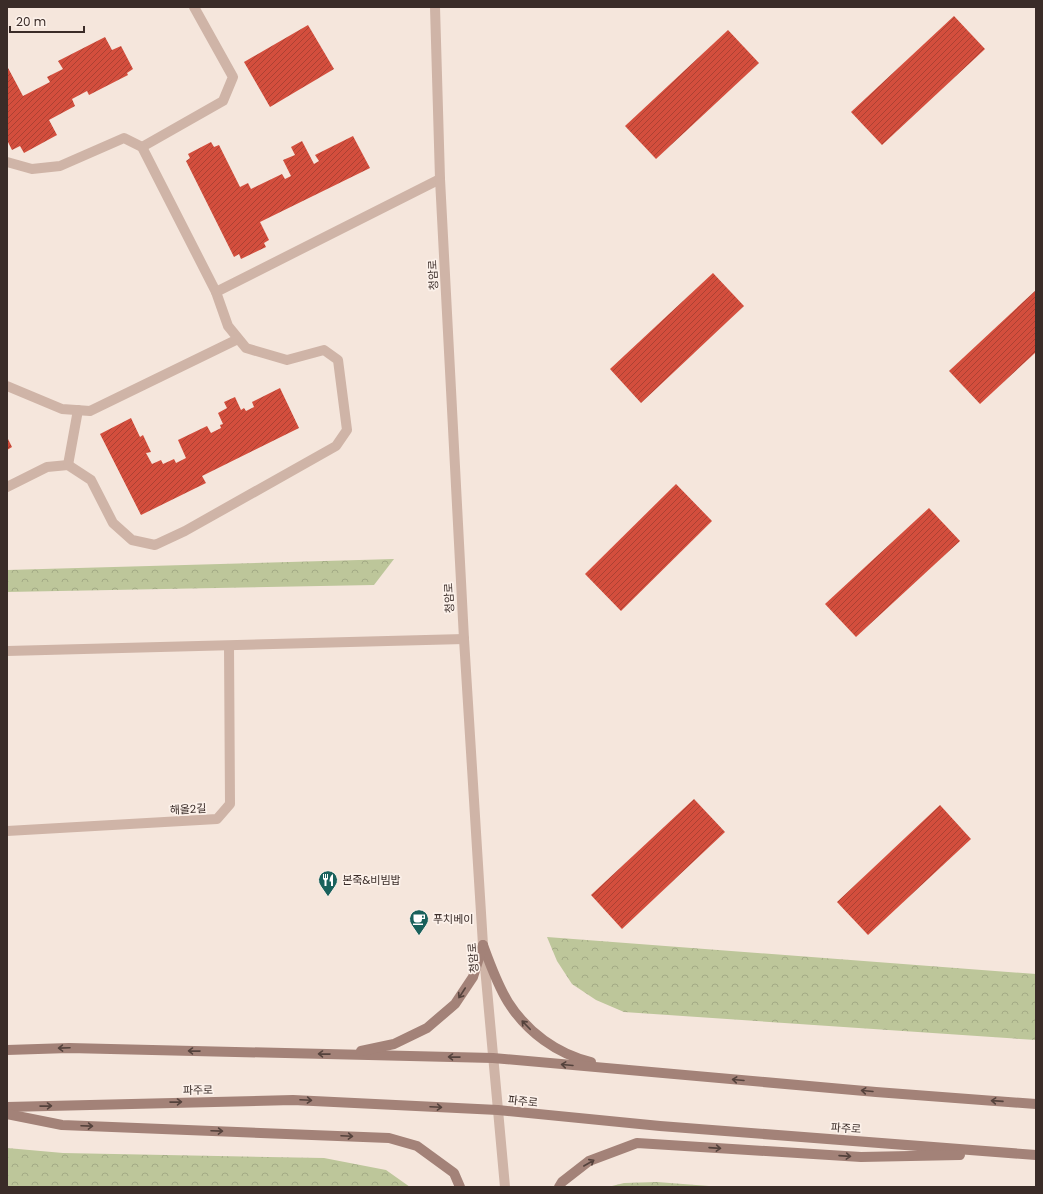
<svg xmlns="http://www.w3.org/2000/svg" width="1043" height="1194" viewBox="0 0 1043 1194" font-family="Poppins,'Noto Sans KR',sans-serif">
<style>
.forest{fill:url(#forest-crowns)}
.building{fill:url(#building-hatch)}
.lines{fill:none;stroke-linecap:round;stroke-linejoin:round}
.service{stroke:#cfb4a7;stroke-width:10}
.pedestrian{stroke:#cfb4a7;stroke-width:10}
.minor{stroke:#cfb4a7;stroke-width:10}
.tertiary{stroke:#cfb4a7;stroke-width:10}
.secondary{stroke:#a38278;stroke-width:10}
.oneway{stroke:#54423c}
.labels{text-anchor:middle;stroke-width:3.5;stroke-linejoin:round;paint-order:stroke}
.street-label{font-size:11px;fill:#3a2c28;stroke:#fcf1ea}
.poi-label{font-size:11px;fill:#3a2c28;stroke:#fcf1ea;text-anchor:start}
</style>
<defs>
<pattern id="forest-crowns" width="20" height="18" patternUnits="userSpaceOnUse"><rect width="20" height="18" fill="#bdc69a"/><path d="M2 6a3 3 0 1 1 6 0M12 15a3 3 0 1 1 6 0" fill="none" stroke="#a3aa85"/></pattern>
<pattern id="building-hatch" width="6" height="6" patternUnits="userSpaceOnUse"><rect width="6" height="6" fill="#d34e3d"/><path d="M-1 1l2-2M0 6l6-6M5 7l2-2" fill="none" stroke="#ac4133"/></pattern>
</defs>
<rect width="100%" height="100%" fill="#f5e6dc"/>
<g class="forest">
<polygon points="394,559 374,585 7,592 7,570"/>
<polygon points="547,937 1036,974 1036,1040 624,1012 596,1000 572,984 557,961"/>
<polygon points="7,1148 63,1153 324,1158 386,1170 410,1187 7,1187"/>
<polygon points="657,1182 722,1187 608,1187 624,1183"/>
</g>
<g class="building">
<polygon points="954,16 985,49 882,145 851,112"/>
<polygon points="308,25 334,69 270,107 244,62"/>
<polygon points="728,30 759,63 656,159 625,126"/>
<polygon points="105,37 112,50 121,46 133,69 127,73 128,75 89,95 87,91 72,99 75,106 49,120 57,135 24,153 20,146 12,150 7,140 7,66 23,96 50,82 47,77 63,69 58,61"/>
<polygon points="353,136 370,168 260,222 269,240 264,243 266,247 241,259 239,254 234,257 186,161 190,158 188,154 211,142 214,147 219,145 240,187 248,183 251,189 282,174 285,179 291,176 283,160 295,155 291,147 302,141 314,164 319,161 315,155"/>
<polygon points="713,273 744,306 641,403 610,369"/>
<polygon points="1036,290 1036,352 980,404 949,371"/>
<polygon points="280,388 299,428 202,476 206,483 141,515 100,434 131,418 140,437 143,435 151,452 146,453 152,464 161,460 163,464 174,459 176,463 186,458 178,440 207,426 211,433 221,428 220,425 223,424 218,413 227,408 224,402 235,397 241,410 244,408 246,411 254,407 252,402"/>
<polygon points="7,437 12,447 7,450"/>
<polygon points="676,484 712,521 621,611 585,574"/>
<polygon points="929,508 960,541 856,637 825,604"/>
<polygon points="694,799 725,832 622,929 591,895"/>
<polygon points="940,805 971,839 868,935 837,902"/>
</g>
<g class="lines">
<polyline class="service" points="7,831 217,819 230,804 229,646"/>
<g class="pedestrian">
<polyline points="142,147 223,101 233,77 194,7"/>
<polyline points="7,162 32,169 60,166 124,138 142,147 216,292 228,326 246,348 287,360 324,350 338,360 347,430 336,446 185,531 155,545 132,540 113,523 91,480 68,465 47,467 7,487"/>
<polyline points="216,292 440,179"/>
<polyline points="7,386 62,409 90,411 238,339"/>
<polyline points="68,465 78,410"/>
</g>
<polyline class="minor" points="7,651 464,639"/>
<polyline class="tertiary" points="435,7 440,179 464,639 483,945 505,1187"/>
<g class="secondary">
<path d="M483,945C490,964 497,984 508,1002C527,1032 557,1054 591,1062"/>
<polyline points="7,1050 69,1048 493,1058 876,1092 1036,1104"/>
<polyline points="361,1051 394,1044 427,1028 455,1004 473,977 483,945"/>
<polyline points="7,1107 293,1100 498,1110 660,1126 1036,1155"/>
<polyline points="7,1114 62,1125 389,1138 417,1146 454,1173 460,1187"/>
<polyline points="559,1187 562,1182 589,1161 637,1143 861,1157 960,1155"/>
</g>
</g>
<defs><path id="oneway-shaft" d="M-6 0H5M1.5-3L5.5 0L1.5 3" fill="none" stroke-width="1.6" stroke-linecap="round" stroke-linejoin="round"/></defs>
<g class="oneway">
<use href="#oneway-shaft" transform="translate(462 993) rotate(123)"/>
<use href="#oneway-shaft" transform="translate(526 1025) rotate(-134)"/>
<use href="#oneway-shaft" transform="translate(64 1048) rotate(178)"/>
<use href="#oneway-shaft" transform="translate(194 1051) rotate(-179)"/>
<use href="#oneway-shaft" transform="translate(324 1054) rotate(-179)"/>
<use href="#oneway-shaft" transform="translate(454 1057) rotate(-179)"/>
<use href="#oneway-shaft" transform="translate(567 1065) rotate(-175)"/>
<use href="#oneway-shaft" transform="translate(738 1080) rotate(-175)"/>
<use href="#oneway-shaft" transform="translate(867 1091) rotate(-175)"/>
<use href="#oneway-shaft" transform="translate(306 1100) rotate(3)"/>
<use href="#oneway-shaft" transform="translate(997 1101) rotate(-176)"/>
<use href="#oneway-shaft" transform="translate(176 1102) rotate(-1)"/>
<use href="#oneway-shaft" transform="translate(46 1106) rotate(-1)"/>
<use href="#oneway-shaft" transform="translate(436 1107) rotate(3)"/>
<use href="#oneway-shaft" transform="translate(87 1126) rotate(2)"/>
<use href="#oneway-shaft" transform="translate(217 1131) rotate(2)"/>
<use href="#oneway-shaft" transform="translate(347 1136) rotate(3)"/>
<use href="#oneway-shaft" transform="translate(715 1148) rotate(4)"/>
<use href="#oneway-shaft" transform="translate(845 1156) rotate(4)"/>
<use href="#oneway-shaft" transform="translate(589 1163) rotate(-30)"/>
</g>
<defs>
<symbol id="restaurant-pin" viewBox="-11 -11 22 30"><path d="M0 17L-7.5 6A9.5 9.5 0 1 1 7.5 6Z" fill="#19615c" stroke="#fcf1ea"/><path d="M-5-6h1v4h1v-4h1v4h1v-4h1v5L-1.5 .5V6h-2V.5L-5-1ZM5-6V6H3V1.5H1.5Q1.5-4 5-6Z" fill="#fff"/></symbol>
<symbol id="cafe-pin" viewBox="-11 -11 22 30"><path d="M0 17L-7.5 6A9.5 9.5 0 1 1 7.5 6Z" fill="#19615c" stroke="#fcf1ea"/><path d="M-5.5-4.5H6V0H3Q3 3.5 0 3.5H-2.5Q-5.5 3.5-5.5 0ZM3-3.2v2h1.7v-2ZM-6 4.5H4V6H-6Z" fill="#fff"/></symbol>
</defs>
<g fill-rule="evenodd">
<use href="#restaurant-pin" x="317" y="869" width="22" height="30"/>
<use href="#cafe-pin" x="408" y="908" width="22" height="30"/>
</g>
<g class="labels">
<g class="street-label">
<text transform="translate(433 275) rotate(-93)" y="4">청암로</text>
<text transform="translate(449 598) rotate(-93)" y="4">청암로</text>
<text transform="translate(188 809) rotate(-3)" y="4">해올2길</text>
<text transform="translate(473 958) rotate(-95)" y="4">청암로</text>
<text transform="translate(198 1090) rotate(-1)" y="4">파주로</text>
<text transform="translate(523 1101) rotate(6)" y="4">파주로</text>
<text transform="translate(846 1128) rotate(4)" y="4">파주로</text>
</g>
<g class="poi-label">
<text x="342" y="884">본죽&amp;비빔밥</text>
<text x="433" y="923">푸치베이</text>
</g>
</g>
<rect width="1043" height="1194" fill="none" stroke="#3a2c28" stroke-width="16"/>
<path d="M10 26v6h74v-6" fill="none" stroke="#3a2c28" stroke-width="2"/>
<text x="16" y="26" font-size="12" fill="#3a2c28" stroke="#fcf1ea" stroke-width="3" paint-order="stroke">20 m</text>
</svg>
